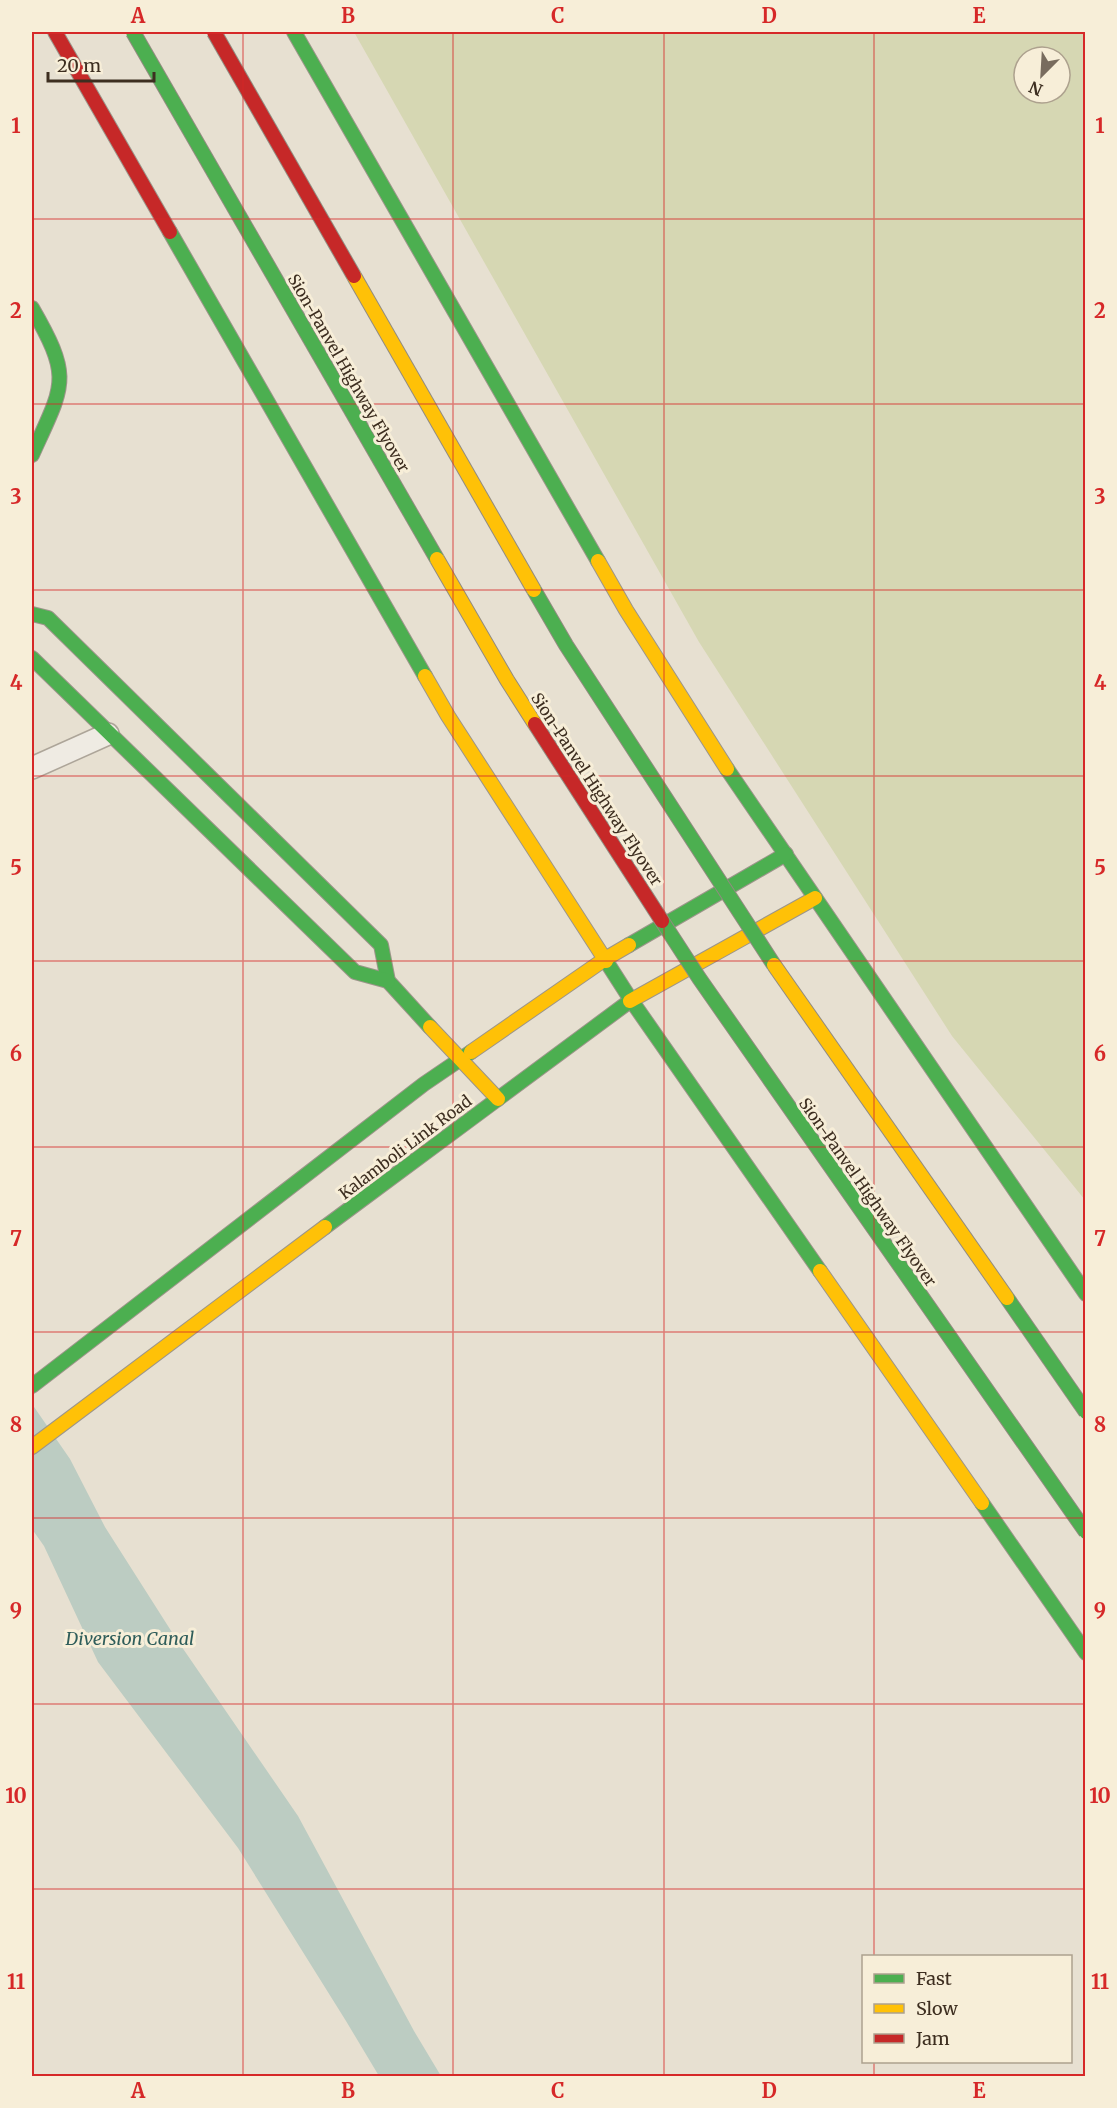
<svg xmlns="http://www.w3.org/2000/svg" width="1117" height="2108" viewBox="0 0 1117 2108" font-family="Merriweather,serif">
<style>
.green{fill:#d6d7b3;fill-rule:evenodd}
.water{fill:#bcccc2}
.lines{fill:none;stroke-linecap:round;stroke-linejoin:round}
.lane-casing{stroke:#ada599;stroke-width:24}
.fast-casing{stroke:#9c958a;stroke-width:16}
.slow-casing{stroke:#9c958a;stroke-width:16}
.jam-casing{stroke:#9c958a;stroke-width:16}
.lane{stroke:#efebe3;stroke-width:21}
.fast{stroke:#4caf50;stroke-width:14}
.slow{stroke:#ffc107;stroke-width:14}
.jam{stroke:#c62828;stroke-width:14}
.fast-bridge-casing{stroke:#928b80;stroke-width:16;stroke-linecap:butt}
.slow-bridge-casing{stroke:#928b80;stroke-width:16;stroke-linecap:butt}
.jam-bridge-casing{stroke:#928b80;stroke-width:16;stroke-linecap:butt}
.fast-bridge{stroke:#4caf50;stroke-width:14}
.slow-bridge{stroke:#ffc107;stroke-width:14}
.jam-bridge{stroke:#c62828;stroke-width:14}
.grid{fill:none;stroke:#d62828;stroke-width:1.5;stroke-opacity:0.55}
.labels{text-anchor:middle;stroke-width:6;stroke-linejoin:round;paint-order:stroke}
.street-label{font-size:16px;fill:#3d2e20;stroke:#f7eed8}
.water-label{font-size:18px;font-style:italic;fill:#2f5d5a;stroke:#f7eed8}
.neatline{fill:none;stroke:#d62828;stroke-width:2}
.grid-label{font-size:20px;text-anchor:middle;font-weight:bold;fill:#d62828}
</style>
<rect width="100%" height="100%" fill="#e7e0d1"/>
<path class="green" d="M354,32H1085V1200L952,1036L699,642ZM1024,57H1060V93H1024Z"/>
<polygon class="water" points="32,1404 70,1459 105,1527 175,1637 298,1816 414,2031 441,2076 379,2076 346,2021 238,1848 98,1662 44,1546 32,1529"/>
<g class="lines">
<defs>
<polyline id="lane" points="32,768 108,734"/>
<g id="fast">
<polyline points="294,32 598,561"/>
<polyline points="170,232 425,676"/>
<path d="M32,308C73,379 64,384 32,455"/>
<polyline points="32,614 48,618 381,945 388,981 430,1027"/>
<polyline points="32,658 355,972 388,981"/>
<polyline points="727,769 1086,1294"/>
<polyline points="629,945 786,854"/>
<polyline points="606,961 631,1000 820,1271"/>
<polyline points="325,1227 630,1001"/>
<polyline points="32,1386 424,1084 471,1052"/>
<polyline points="982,1503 1086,1653"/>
</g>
<g id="slow">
<polyline points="598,561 626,610 727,769"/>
<polyline points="425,676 448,716 606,961"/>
<polyline points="630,1001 815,898"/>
<polyline points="430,1027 498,1099"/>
<polyline points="471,1052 605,959 629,945"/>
<polyline points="820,1271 982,1503"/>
<polyline points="32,1447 325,1227"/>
</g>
<polyline id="jam" points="55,32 170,232"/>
</defs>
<use href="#lane" class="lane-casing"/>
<use href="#fast" class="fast-casing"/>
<use href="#slow" class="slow-casing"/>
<use href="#jam" class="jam-casing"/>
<use href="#lane" class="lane"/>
<use href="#fast" class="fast"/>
<use href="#slow" class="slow"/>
<use href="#jam" class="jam"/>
<defs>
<g id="fast-bridge">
<polyline points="133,32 437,559"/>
<polyline points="534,590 566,645 774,965"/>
<polyline points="662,921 699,978 1086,1532"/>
<polyline points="1007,1298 1086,1412"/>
</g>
<g id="slow-bridge">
<polyline points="354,276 534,590"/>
<polyline points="437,559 507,680 535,724"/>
<polyline points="774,965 1007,1298"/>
</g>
<g id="jam-bridge">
<polyline points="214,32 354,276"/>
<polyline points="535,724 662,921"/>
</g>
</defs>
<use href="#fast-bridge" class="fast-bridge-casing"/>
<use href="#slow-bridge" class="slow-bridge-casing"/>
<use href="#jam-bridge" class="jam-bridge-casing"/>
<use href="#fast-bridge" class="fast-bridge"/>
<use href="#slow-bridge" class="slow-bridge"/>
<use href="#jam-bridge" class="jam-bridge"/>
</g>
<path class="grid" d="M243,32V2076M453,32V2076M664,32V2076M874,32V1956M32,219H1086M32,404H1086M32,590H1086M32,776H1086M32,961H1086M32,1147H1086M32,1332H1086M32,1518H1086M32,1704H1086M32,1889H1086M874,2062V2076"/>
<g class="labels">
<g class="street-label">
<text transform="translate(349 373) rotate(60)" y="6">Sion-Panvel Highway Flyover</text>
<text transform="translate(597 789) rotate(57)" y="6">Sion-Panvel Highway Flyover</text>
<text transform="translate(405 1147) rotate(-37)" y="6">Kalamboli Link Road</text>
<text transform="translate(868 1192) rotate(55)" y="6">Sion-Panvel Highway Flyover</text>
</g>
<g class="water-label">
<text x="130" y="1645">Diversion Canal</text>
</g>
</g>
<rect width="1117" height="2108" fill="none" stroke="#f7eed8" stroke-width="66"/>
<rect x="862" y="1955" width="210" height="108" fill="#f7eed8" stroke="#ada18e" stroke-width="1.5"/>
<rect x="874" y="1974" width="30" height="9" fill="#4caf50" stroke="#ada18e" stroke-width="1.5"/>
<text x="916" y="1985" font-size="18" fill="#3d2e20">Fast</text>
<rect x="874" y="2004" width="30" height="9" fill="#ffc107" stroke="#ada18e" stroke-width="1.5"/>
<text x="916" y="2015" font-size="18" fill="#3d2e20">Slow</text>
<rect x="874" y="2034" width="30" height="9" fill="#c62828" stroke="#ada18e" stroke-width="1.5"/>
<text x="916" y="2045" font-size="18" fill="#3d2e20">Jam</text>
<g transform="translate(1042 75) rotate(204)"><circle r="28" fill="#f7eed8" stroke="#ada18e" stroke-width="1.5"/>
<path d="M0-4.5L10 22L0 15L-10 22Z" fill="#786c5e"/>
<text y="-9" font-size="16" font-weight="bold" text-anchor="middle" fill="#3d2e20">N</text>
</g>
<path d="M48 72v9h106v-9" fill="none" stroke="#3d2e20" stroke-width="3"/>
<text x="57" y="72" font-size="18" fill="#3d2e20" stroke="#f7eed8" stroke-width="4.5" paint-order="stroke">20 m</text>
<rect x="33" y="33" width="1051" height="2042" class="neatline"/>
<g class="grid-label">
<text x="138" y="23">A</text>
<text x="348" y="23">B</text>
<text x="558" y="23">C</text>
<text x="769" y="23">D</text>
<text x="979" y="23">E</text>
<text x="16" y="133">1</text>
<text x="1100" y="133">1</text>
<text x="16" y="318">2</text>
<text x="1100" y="318">2</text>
<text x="16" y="504">3</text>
<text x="1100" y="504">3</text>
<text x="16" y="690">4</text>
<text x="1100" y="690">4</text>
<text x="16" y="875">5</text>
<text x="1100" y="875">5</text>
<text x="16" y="1061">6</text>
<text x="1100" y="1061">6</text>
<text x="16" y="1246">7</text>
<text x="1100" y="1246">7</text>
<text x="16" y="1432">8</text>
<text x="1100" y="1432">8</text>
<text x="16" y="1618">9</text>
<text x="1100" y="1618">9</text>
<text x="16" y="1803">10</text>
<text x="1100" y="1803">10</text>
<text x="16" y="1989">11</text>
<text x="1100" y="1989">11</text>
<text x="138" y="2098">A</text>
<text x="348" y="2098">B</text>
<text x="558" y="2098">C</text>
<text x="769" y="2098">D</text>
<text x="979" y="2098">E</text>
</g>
</svg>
